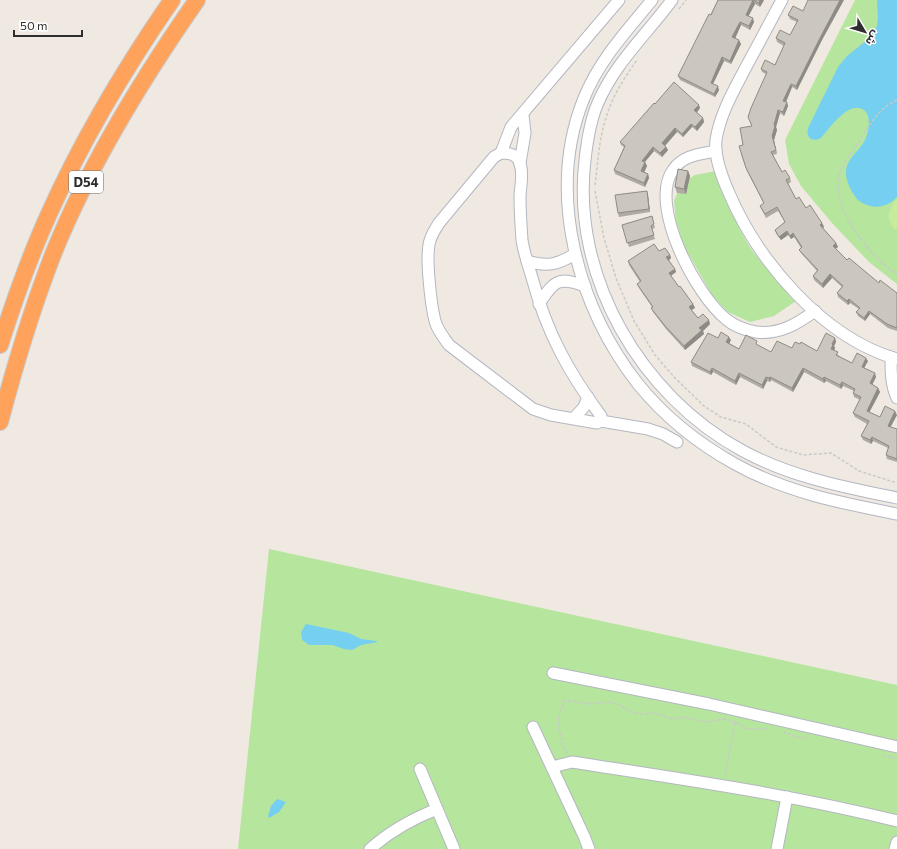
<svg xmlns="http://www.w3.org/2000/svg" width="897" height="849" viewBox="0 0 897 849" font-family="Commissioner,'Noto Sans Arabic',sans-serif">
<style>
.green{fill:#b6e59e}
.pitch{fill:#c9ec9a}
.water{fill:#75cff0}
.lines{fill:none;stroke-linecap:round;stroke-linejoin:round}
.minor-casing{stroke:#b4b7c1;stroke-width:13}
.highway-casing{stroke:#c9c9c9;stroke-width:18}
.path{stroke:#c9c9c9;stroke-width:1.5;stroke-dasharray:3 2;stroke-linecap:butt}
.minor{stroke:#fff;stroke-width:11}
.highway{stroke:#ffa35c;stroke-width:16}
.wall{fill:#afaba4}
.shaded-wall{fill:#8e8b86}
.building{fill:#cbc7bf;stroke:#8e8b86}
.labels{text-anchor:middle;stroke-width:3;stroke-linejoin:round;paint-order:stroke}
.shield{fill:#fff;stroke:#6d6d6d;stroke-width:1}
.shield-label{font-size:13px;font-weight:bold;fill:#2e2e2e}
</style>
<rect width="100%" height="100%" fill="#efe9e1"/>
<g class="green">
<polygon points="855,0 897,0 897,284 869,262 832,223 801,186 789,164 785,140"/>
<path d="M716,171C725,196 734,221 748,244C761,265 780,283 796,301L774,316L750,322L728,312L713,297L684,246L676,221L674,201L681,184L695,175Z"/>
<polygon points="269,549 897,685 897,849 238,849"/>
</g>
<polygon class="pitch" points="897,199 897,230 893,228 888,216 893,204"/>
<g class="water">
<path d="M877,0H897V197C888,206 879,209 867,205C858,202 854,196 850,188C836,157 863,156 868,131C869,125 870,115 865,111C850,98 830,128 821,138C811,143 806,137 808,128L838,67L847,56L867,40L872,34L877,26L878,18Z"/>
<polygon points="306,624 349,633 361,639 376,641 378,642 361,645 352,650 344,649 332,645 309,645 302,640 301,632"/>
<polygon points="277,799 286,802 279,812 269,818 268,816 271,806"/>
</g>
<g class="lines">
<defs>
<g id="minor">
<path d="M652,0C626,32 600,59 584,98C546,192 577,306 638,384C664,416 699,444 735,464C785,492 841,503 897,514"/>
<path d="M672,0C646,35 614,64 597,105C590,122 587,142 585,160C571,277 641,396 743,451C791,477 844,487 897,498"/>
<path d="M782,0C770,22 758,45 746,67C734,90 720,114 716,140C714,157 722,177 729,193C758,261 823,338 897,359"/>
<path d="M716,151C700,154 683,155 673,170C648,205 696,295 726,319C734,326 745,330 756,332C779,335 797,324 815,311"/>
<path d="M501,153C509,153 518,154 520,164C524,174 520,187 520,197C520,211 521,226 522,240C524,254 529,267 533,281C547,333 569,373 601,416V421L597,423L551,415L533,409L449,345C444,338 439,332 436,324C431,309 426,260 429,245C430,236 435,230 439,223L494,157Z"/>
<polyline points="501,153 511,127 619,0"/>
<polyline points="520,163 525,133 523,115"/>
<path d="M527,261C547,267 557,265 575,254"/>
<path d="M539,304C554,281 558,276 585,286"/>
<path d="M891,357C891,372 891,385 897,398"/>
<polyline points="574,418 584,407 588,397"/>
<polyline points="601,421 648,429 663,434 677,442"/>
<polyline points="553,673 709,704 897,747"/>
<polyline points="533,727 584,836 589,849"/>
<path d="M552,767L572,762C681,779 789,794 897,821"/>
<polyline points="420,769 454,849"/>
<path d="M370,849C390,831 412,819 437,809"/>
<polyline points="777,849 787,797"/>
<polyline points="895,849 897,842"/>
</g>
<g id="highway">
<path d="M0,345C14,301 29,258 48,216C82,140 125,68 172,0"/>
<path d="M0,422C15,365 32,308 54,252C90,163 142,79 197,0"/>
</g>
</defs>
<use href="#minor" class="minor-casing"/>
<use href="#highway" class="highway-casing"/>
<g class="path">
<polyline points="679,9 686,0"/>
<path d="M897,100C879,108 870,124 860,140C853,152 842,162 839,176C832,210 870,257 897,274"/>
<path d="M595,185C598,162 599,137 607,115C613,95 625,77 637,60"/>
<polyline points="595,191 604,238 616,278 634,321 655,355 676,379 704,406 721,417 746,424 776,447 803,455 831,453 859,471 897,483"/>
<polyline points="783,732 797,737 808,738"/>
<path d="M568,752H565C559,729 554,722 565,700L589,704L611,702L620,705L631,712L641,714L654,713L672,719L684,717L706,722L724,719L735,722"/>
<polyline points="883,755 897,759"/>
<polyline points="725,775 735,722 747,729 770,729"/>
</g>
<use href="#minor" class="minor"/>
<use href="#highway" class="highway"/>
</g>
<g class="wall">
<polygon points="718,0 764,0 760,7 755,4 748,16 754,22 750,30 741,25 735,38 741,44 731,64 724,61 713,84 719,90 715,97 680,80 678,76"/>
<polygon points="793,6 821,42 797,90 792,87 786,102 788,106 784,116 780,113 776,127 777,130 774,140 777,154 773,155 782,172 790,178 791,182 788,184 796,199 822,223 824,227 823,228 836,243 838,247 835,249 847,260 879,283 897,293 897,331 888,328 870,314 865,321 858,316 856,312 859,309 850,303 848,305 838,297 837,293 842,287 832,278 823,288 814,280 813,276 817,271 801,253 799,250 801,248 794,237 791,239 788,235 781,240 776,233 775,230 785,222 778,211 766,218 760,206 764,204 747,171 741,154 743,145 752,126 766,74 762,72 761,69 775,65 784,46 777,42 776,38 790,35 797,22 790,19 788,15"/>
<polygon points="700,108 697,113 703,118 704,122 697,131 692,127 683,137 677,132 665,145 668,150 662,157 654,151 645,162 647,166 644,172 648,174 649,178 645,187 615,174 614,170 624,147 621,145 620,142"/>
<polygon points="688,171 690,176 686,194 677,193 675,187"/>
<polygon points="647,191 648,195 650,212 619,217 618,213"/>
<polygon points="652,216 655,228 652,229 655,239 629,247 622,225"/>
<polygon points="659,251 670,255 671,258 669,260 675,269 676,272 671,276 679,287 693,304 695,308 691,310 698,318 710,324 703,331 704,334 685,350 666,329 653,312 651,308 652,307 639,288 637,284 640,282 629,265 628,261"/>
<polygon points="718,338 731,340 729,343 739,349 758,345 771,352 792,348 800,344 817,351 835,338 836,342 834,346 835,348 834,350 839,356 852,363 868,361 864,368 876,377 872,385 878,388 880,392 869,412 880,417 897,415 890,427 897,430 897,462 887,459 886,455 888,448 873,441 871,444 863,440 861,436 867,424 855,417 853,413 860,400 854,397 853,393 854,391 843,386 841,389 826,381 824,383 804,372 793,392 771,380 770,382 767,381 763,389 740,377 736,385 713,372 711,375 692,366 691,362"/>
</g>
<g class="shaded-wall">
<polygon points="753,0 755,4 747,19 746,15"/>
<polygon points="760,0 764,0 760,7 759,3"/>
<polygon points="840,0 844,0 821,42 797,90 796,86 820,38"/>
<polygon points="753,18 754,22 750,30 749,26"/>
<polygon points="740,22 741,25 734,41 732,37"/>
<polygon points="739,40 741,44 731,64 730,61"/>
<polygon points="722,57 724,61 712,86 711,83"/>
<polygon points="791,84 792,87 785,104 783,101"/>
<polygon points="718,86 719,90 715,97 714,94"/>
<polygon points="787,102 788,106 784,116 783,112"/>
<polygon points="699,105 700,108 695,114 694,110"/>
<polygon points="778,110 780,113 776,127 777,130 774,140 777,154 772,136 774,125"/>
<polygon points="703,118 704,122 697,131 695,127"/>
<polygon points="691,124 692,127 683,137 682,134"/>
<polygon points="675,128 677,132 664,147 662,143"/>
<polygon points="653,147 654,151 643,164 642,161"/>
<polygon points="666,147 668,150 662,157 660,153"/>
<polygon points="645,162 647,166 643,175 641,171"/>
<polygon points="688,171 690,176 686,194 684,189"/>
<polygon points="648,174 649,178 645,187 644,183"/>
<polygon points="647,191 648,195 650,212 649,209"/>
<polygon points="822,223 824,227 821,229 820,225"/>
<polygon points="787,231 788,235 781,240 779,237"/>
<polygon points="793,233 794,237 791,239 790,236"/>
<polygon points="836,243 838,247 834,250 833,246"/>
<polygon points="670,255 671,258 668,261 666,257"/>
<polygon points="675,269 676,272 670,276 669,273"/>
<polygon points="830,274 832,278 823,288 822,284"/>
<polygon points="849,299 850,303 848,305 847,301"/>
<polygon points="693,304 695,308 690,311 689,307"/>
<polygon points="869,311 870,314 865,321 864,318"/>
<polygon points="709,320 710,324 703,331 704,334 685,350 684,346 699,328"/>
<polygon points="729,337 731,340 728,346 726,342"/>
<polygon points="835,338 836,342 834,346 835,348 833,353 831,349 832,344"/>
<polygon points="866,358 868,361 863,370 862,367"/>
<polygon points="712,368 713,372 711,375 710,372"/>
<polygon points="803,368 804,372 793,392 792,388"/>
<polygon points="739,373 740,377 736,385 735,381"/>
<polygon points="875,373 876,377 871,387 870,383"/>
<polygon points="766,377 767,381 763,389 762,385"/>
<polygon points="770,377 771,380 770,382 769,378"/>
<polygon points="824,377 826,381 824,383 823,379"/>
<polygon points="842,382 843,386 841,389 840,385"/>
<polygon points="878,388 880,392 868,415 867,411"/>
<polygon points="895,411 897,415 889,430 888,426"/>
<polygon points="872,437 873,441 871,444 870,440"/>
</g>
<g class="building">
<polygon points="718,0 753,0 746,15 753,18 749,26 740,22 732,37 739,40 730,61 722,57 711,83 718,86 714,94 678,76 709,14 711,15"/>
<polygon points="753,0 760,0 759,3"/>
<polygon points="808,0 840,0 820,38 796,86 791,84 783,101 787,102 783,112 778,110 774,125 775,126 772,136 776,150 771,152 782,172 785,170 790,178 786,180 796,199 799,197 806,208 810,205 822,223 820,225 836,243 833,246 847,260 849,258 879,283 880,280 897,293 897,328 887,324 869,311 864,318 856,312 860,308 849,299 847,301 837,293 843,286 830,274 822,284 813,276 818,270 799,250 802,247 793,233 790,236 787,231 779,237 775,230 785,222 777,207 765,214 760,206 764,203 746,168 739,146 743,145 740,128 752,126 748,117 751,108 767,72 761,69 765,60 775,65 785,43 776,38 780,30 790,35 798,20 788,15 793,6 803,11"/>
<polygon points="674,82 699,105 694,110 703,118 695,127 691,124 682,134 675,128 662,143 666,147 660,153 653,147 642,161 645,162 641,171 648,174 644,183 614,170 625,146 620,142 654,103 655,104"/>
<polygon points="678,169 688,171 684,189 675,187"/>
<polygon points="647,191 649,209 618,213 615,195"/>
<polygon points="652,216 654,224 651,226 654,235 627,243 622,225"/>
<polygon points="654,244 659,251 665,248 670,255 666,257 675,269 669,273 679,287 680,286 693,304 689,307 698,318 703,314 709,320 699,328 702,330 684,346 665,326 651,308 653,307 637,284 641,281 628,261"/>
<polygon points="721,332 729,337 726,342 739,349 746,335 757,341 756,344 771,352 777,341 792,348 795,342 800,344 801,342 817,351 826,333 835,338 832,344 833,345 831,349 838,352 836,355 852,363 857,353 866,358 862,367 875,373 870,383 878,388 867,411 880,417 885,406 895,411 888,426 897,429 897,459 886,455 889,446 872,437 870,440 861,436 869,421 853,413 861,397 853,393 855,389 842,382 840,385 824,377 823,379 803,368 792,388 770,377 769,378 766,377 762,385 739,373 735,381 712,368 710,372 691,362 708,333 718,338"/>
</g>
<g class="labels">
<rect class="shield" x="69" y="171" width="34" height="22" rx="3"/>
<g class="shield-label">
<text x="86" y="187">D54</text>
</g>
</g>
<g transform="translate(865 32) rotate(128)" stroke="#ffffff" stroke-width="3" paint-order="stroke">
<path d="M0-3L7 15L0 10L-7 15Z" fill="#2e2e2e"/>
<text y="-6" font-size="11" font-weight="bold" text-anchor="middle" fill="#2e2e2e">ش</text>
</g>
<path d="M14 30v6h68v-6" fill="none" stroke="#2e2e2e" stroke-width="2"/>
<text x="20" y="30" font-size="12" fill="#2e2e2e" stroke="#ffffff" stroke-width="3" paint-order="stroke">50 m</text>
</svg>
